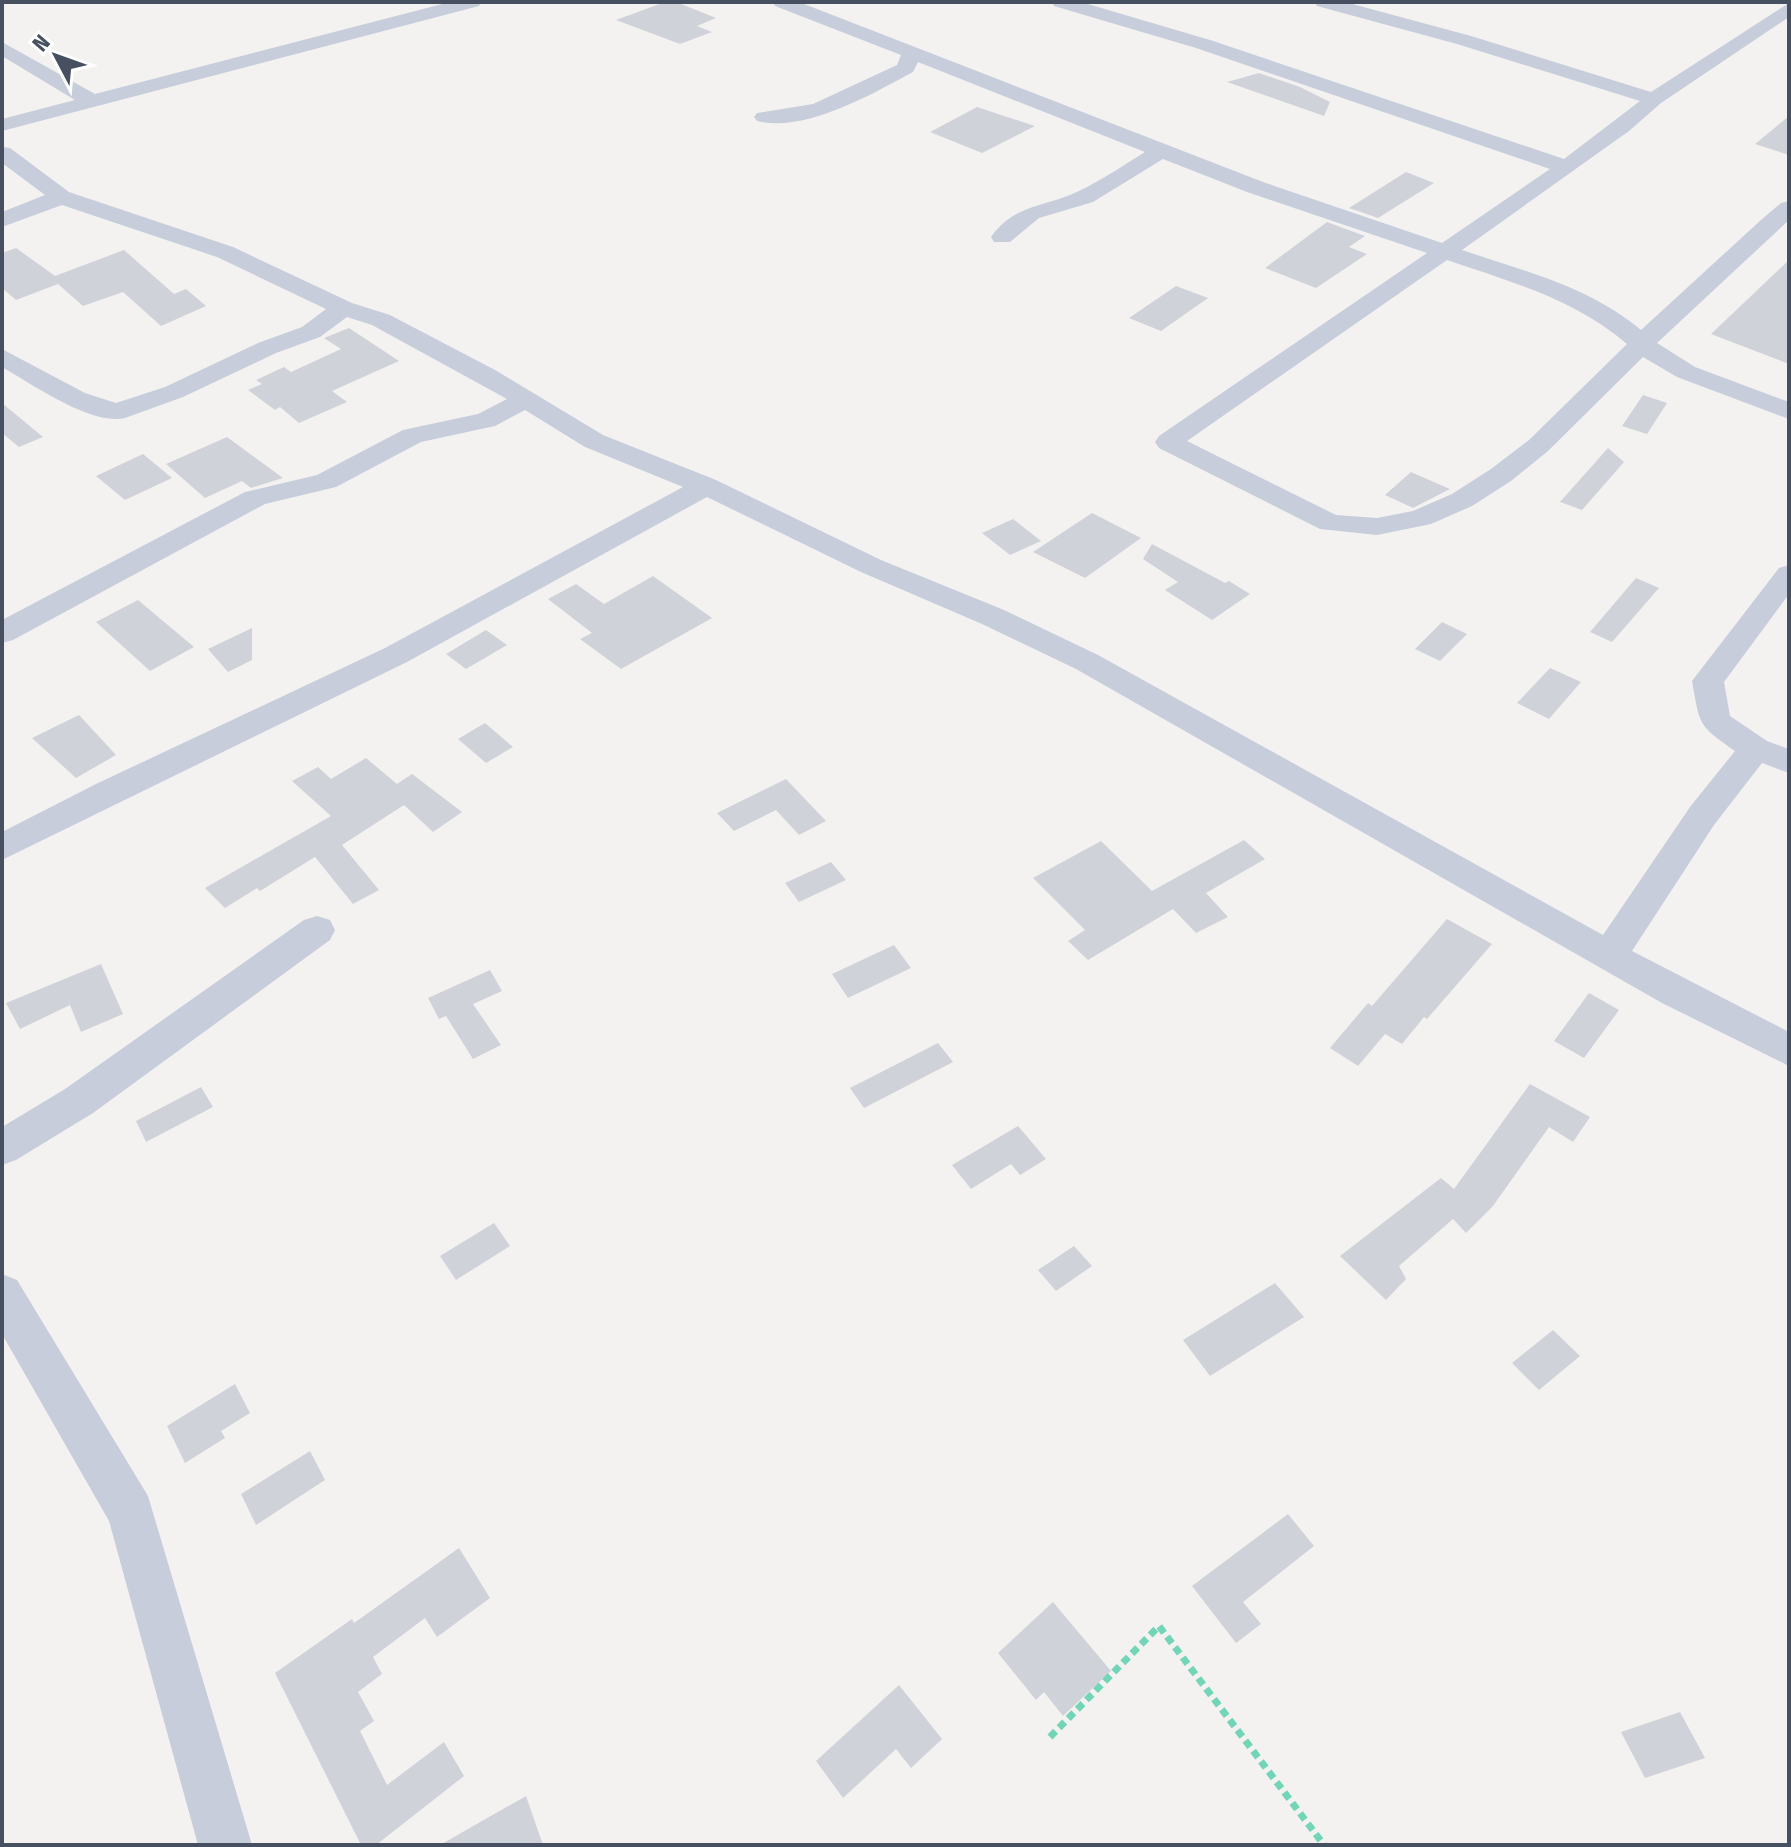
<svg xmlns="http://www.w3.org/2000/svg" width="1791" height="1847" viewBox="0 0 1791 1847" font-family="'Fira Sans Condensed',sans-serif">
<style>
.building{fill:#d0d2d9}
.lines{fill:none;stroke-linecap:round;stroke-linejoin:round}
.path{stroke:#72d5b7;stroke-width:7;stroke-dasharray:8 5;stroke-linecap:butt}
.minor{fill:#c7cdda;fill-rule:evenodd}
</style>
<rect width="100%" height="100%" fill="#f4f2f1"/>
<g class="building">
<polygon points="665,2 676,2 716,18 697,26 712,32 680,44 616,20"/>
<polygon points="1259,73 1300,87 1330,102 1324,116 1227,82"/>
<polygon points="977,107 1035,126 982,153 930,132"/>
<polygon points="1789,116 1789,155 1755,144"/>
<polygon points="1406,172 1434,183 1378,218 1349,208"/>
<polygon points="1327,222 1365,236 1349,247 1367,254 1316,288 1265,268"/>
<polygon points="16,248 55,276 124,250 174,294 186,289 206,306 161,326 123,292 83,306 58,284 16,300 2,288 2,253"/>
<polygon points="1789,260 1789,364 1711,334"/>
<polygon points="1176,286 1208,298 1161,331 1129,318"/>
<polygon points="349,328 399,361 332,391 347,402 299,423 280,407 275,410 248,390 262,384 256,380 284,367 291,372 341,349 324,338"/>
<polygon points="1643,395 1667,403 1647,434 1622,426"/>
<polygon points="2,403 43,437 19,447 2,433"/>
<polygon points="227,437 283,478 251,488 242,481 205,498 166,464"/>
<polygon points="1608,448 1624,462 1582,510 1560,502"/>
<polygon points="143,454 172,478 125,500 96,476"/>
<polygon points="1411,472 1450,489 1413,508 1385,495"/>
<polygon points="1092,513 1141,538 1085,578 1033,552"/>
<polygon points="1013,519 1041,541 1010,555 982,533"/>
<polygon points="1152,544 1225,583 1229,581 1250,594 1212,620 1165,590 1178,582 1143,559"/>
<polygon points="653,576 712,618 621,669 580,639 592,633 548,599 576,584 604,604"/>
<polygon points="1636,578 1659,588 1612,642 1590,632"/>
<polygon points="138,600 194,647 150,671 96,622"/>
<polygon points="1442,622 1467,634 1440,661 1415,649"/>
<polygon points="252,628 252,660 228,672 208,649"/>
<polygon points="486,630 507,645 466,669 446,654"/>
<polygon points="1550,668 1581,682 1549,719 1517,703"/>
<polygon points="79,715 116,755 76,778 32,738"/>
<polygon points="485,723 513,747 486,763 458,739"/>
<polygon points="366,758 397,784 412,774 462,812 433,832 404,805 342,845 379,890 353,904 315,857 260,891 257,888 225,908 205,888 331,816 292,781 318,767 331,779"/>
<polygon points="786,779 826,821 799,835 776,810 734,831 717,813"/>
<polygon points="1244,840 1265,859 1206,893 1228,917 1196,933 1173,909 1088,960 1068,941 1085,930 1033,878 1101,841 1152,891"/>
<polygon points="831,862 846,880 799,902 785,883"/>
<polygon points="1447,919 1492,944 1427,1019 1424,1017 1402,1044 1385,1034 1358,1066 1330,1048 1368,1003 1372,1006"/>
<polygon points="894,945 911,968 848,998 832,974"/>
<polygon points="101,964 123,1014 81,1032 70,1005 20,1029 6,1003"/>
<polygon points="490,970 502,991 473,1004 501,1045 473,1059 446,1016 439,1019 428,998"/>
<polygon points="1589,993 1619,1010 1584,1058 1554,1041"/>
<polygon points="938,1043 953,1062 864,1108 850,1088"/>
<polygon points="1530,1084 1590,1117 1573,1142 1549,1127 1493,1206 1466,1233 1453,1219 1399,1266 1406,1279 1386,1300 1340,1256 1441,1178 1454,1189"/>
<polygon points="201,1087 213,1107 146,1142 136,1121"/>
<polygon points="1018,1126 1046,1159 1020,1175 1011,1164 971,1189 952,1165"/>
<polygon points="494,1223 510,1246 456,1280 440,1256"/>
<polygon points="1074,1246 1092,1266 1056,1291 1038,1270"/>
<polygon points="1275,1283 1304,1317 1210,1376 1183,1340"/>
<polygon points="1553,1330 1580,1356 1539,1390 1512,1363"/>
<polygon points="235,1384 250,1413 221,1431 225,1438 185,1463 167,1426"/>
<polygon points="310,1451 325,1480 256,1525 241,1494"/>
<polygon points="1288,1514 1314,1546 1243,1602 1261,1624 1236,1643 1192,1586"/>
<polygon points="459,1548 490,1598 437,1637 425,1618 373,1657 382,1674 358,1692 374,1721 360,1731 387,1785 444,1742 464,1776 376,1845 361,1845 275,1673 352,1619 354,1623"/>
<polygon points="1053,1602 1111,1671 1063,1716 1044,1692 1036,1700 998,1653"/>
<polygon points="899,1685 942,1739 911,1768 896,1749 843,1798 816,1761"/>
<polygon points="1680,1712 1705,1758 1645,1778 1621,1732"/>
<polygon points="526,1796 543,1845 440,1845"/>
</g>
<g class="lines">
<polyline class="path" points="1050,1737 1159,1626 1324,1845"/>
<g class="minor">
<polygon points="450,2 481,2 479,6 2,131 2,119 75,100 2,56 2,42 95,94"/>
<path d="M773,2H799L1263,182L1442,243L1550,169L1196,48L1054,6L1052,2H1081L1210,40L1564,159L1640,101L1457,44L1317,6L1315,2H1345L1471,36L1651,92L1789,3V17L1661,103L1629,131L1462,250C1524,271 1590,287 1641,330L1761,220L1781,203L1789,201V220L1657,343L1695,367L1789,402V419L1677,377L1643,357L1548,451L1511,481L1472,506L1431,524L1377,535L1320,529L1159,448L1155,442L1159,436L1427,253L1247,192L1163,159L1093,202L1039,218L1010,242H994L991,237C1014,204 1046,207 1079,191C1102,180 1124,165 1145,152L918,62L913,72C872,94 805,133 757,121L754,117L757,113L813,104L897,65L901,55L775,6ZM1447,260C1511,282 1575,299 1627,344L1529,440L1491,469L1452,494L1413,511L1377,518L1336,515L1187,441Z"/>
<path d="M2,147L10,148L69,192L233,247L352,303L390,315L495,370L603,435L716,480L881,560L1004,610L1098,655L1603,935L1690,807L1735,751C1698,725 1700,726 1692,681L1779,568L1789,565V594L1724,682L1730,716L1767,741L1789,749V773L1762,763L1714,825L1632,951L1789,1032V1066L1662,1003L1076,669L982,624L861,572L707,497L407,662L2,860V832L96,784L385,648L683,487L585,447L525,410L495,426L421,442L336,487L265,504L13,640L2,643V620L245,492L317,475L403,430L478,414L507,399L372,325L347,317L320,337L276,353L183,397L125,418C91,426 32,384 2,367V349L85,393L116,403L165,387L258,343L302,327L326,309L217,257L62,205L2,227V212L45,195L2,163Z"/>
<polygon points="317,916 330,920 335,930 330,940 93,1113 16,1160 2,1165 2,1127 65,1089 304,920"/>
<polygon points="2,1274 17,1280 148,1496 252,1845 198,1845 109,1521 2,1334"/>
</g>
</g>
<rect width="1791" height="1847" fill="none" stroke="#475061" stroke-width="8"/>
<g transform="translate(56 56) rotate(311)" stroke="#ffffff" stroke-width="6" paint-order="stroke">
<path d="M0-6L14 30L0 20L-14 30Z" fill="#475061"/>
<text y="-12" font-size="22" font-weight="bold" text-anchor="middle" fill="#475061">N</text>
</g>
</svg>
